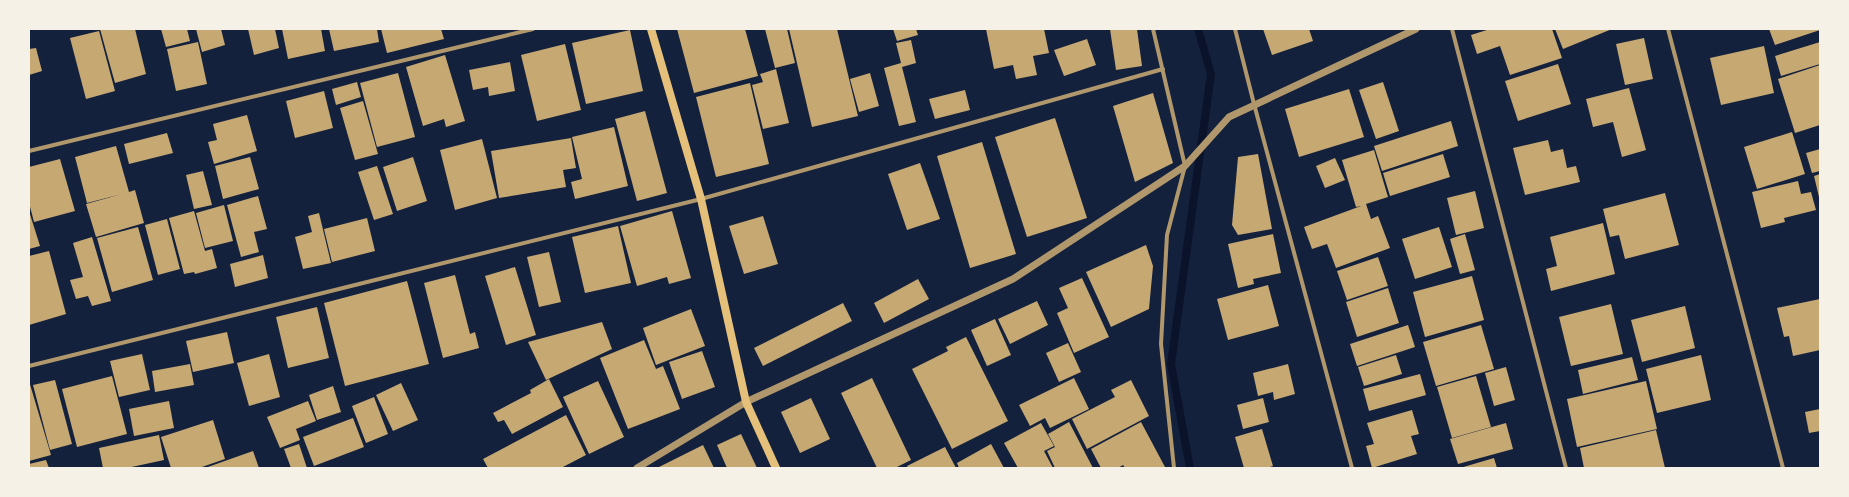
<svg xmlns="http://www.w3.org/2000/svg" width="1849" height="497" viewBox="0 0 1849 497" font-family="Helvetica,sans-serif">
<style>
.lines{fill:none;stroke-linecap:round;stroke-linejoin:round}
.stream{stroke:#0b132b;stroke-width:8}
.building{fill:#c6a872}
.minor{stroke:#b1986c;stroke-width:4}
.tertiary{stroke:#b1986c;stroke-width:7}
.secondary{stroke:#e5c07b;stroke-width:8}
</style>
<rect width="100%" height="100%" fill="#14213d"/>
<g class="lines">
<polyline class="stream" points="1190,468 1171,364 1211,74 1198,29"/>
</g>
<g class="building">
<polygon points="100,29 135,29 146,74 115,83"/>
<polygon points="161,29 187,29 190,41 166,47"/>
<polygon points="196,29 221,29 225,45 202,52"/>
<polygon points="248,29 275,29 279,48 254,55"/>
<polygon points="282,29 321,29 325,51 288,59"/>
<polygon points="329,29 377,29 379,42 334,51"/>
<polygon points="381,29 441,29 444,39 387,53"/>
<polygon points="677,29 745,29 758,76 694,93"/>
<polygon points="765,29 787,29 795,63 775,68"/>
<polygon points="789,29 837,29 858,116 812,127"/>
<polygon points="893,29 916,29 918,35 897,41"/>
<polygon points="986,29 1044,29 1049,53 1033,56 1037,75 1016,79 1013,65 994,69"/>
<polygon points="1110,29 1137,29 1142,66 1116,70"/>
<polygon points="1263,29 1309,29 1313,41 1272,55"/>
<polygon points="1490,29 1552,29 1562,58 1510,75 1500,46 1477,54 1471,35"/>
<polygon points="1555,29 1612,29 1563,49"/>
<polygon points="1769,29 1820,29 1820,30 1775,45"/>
<polygon points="630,30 643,91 586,104 572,43"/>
<polygon points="99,31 115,91 86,99 70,38"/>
<polygon points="1644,38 1653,79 1625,85 1616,44"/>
<polygon points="1087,39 1096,65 1064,76 1054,50"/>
<polygon points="911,40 916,63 902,67 916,122 899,126 884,68 901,63 896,43"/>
<polygon points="198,42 207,84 176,91 167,49"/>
<polygon points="1820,42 1820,64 1781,76 1775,56"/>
<polygon points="565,44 581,110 537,121 521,55"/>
<polygon points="1764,46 1774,93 1721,105 1710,58"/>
<polygon points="36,48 42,71 29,75 29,49"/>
<polygon points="445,55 465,121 446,127 444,119 423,126 406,67"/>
<polygon points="510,62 515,91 489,96 488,87 473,90 469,70"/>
<polygon points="1558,64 1571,104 1518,121 1505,81"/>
<polygon points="1820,65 1820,125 1795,133 1778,79"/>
<polygon points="776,69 789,123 763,129 752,85 763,82 760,74"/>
<polygon points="398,73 415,137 377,147 360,83"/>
<polygon points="870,73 879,106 859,112 850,79"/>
<polygon points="357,82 361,97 336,105 332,89"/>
<polygon points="1383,82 1399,131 1376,139 1359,90"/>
<polygon points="750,83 769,164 716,177 696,97"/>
<polygon points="1629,88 1646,150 1622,157 1613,122 1593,127 1586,99"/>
<polygon points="1349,89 1364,137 1299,157 1285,109"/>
<polygon points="965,90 970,110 935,119 929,99"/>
<polygon points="324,91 333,128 295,138 286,101"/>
<polygon points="1153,93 1173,163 1135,182 1113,106"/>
<polygon points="363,101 378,154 355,160 340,108"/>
<polygon points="645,111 667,193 637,201 615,119"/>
<polygon points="247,115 257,151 214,164 208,142 217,140 213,124"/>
<polygon points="1055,118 1087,218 1027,237 995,137"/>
<polygon points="1451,121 1458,146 1382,171 1374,146"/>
<polygon points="614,127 628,186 575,199 571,182 582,179 572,137"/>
<polygon points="1792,132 1805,174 1757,189 1744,147"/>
<polygon points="167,133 173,153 129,164 124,144"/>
<polygon points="571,138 576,168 563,170 566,187 499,198 491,151"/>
<polygon points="482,139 497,198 455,210 440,150"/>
<polygon points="1548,140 1551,152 1563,149 1567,168 1576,166 1580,182 1525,195 1513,148"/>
<polygon points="982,142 1016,254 970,268 937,156"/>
<polygon points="116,146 129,192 135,190 144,223 96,237 86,204 122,194 87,203 75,157"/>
<polygon points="1820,149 1820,171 1812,173 1806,153"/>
<polygon points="1374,150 1388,197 1366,204 1371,219 1378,216 1390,248 1336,268 1327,244 1312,249 1304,227 1361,206 1356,207 1342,160"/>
<polygon points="1258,154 1272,229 1238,235 1232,225 1238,157"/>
<polygon points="1443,154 1450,177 1390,196 1383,173"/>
<polygon points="250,157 259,189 223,199 215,166"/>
<polygon points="413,157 427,201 397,211 383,167"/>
<polygon points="1335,158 1345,180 1325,188 1316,166"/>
<polygon points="60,159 75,211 34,222 29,203 29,167"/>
<polygon points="920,163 940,219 907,230 888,174"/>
<polygon points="377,166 393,214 374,220 358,172"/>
<polygon points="203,171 212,205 194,209 186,175"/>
<polygon points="1820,174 1820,197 1819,197 1814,176"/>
<polygon points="1798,181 1801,194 1811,192 1816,210 1784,218 1785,222 1761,228 1752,192"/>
<polygon points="1475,191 1484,228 1456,235 1447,198"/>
<polygon points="1665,193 1679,245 1625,259 1619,235 1610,237 1603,209"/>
<polygon points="258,196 267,229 254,232 259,252 241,257 227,205"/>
<polygon points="224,205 233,241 205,248 196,213"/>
<polygon points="29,211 40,246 29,249"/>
<polygon points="194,211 205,251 212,249 217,268 195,274 194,272 184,274 169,218"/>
<polygon points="672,211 691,278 669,284 667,277 637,286 620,226"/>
<polygon points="319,213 331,263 303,269 295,237 312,232 308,216"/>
<polygon points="763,216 778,264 744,274 729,226"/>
<polygon points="367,218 375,251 332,262 324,229"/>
<polygon points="167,219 180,269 158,275 145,225"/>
<polygon points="1603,223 1615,274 1551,291 1546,269 1557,266 1550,237"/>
<polygon points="618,226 631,283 585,293 572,237"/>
<polygon points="138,227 153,280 112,292 97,238"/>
<polygon points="1439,227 1452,267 1415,279 1402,239"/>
<polygon points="1273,234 1281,273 1253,279 1254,284 1238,288 1228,244"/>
<polygon points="1465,234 1475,270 1460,274 1450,239"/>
<polygon points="92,237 111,301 92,306 88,296 76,299 70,280 83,277 73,243"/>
<polygon points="1146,245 1153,266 1149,309 1111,327 1086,272"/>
<polygon points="49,251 66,314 29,325 29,256"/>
<polygon points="549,252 561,302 539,307 527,257"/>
<polygon points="263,255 268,278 235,287 230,264"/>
<polygon points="1378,257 1388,286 1347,300 1337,271"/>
<polygon points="515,267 536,335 506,345 485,276"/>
<polygon points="455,275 470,334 475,332 479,348 443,358 424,283"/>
<polygon points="1472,276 1484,320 1425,337 1413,292"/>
<polygon points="1082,278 1109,337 1074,353 1057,313 1068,308 1059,288"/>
<polygon points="918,279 929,299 884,323 874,303"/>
<polygon points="407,281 429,364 345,386 324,303"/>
<polygon points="1268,285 1279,326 1228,340 1217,299"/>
<polygon points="1388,288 1399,323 1357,337 1346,302"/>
<polygon points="1820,299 1820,350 1793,356 1789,336 1784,337 1777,308"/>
<polygon points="1037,301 1048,325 1010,344 998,319"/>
<polygon points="843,303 852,321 763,366 754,348"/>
<polygon points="1611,304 1623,354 1571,366 1559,317"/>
<polygon points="1685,306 1695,348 1642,362 1631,320"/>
<polygon points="317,307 329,358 288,368 276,317"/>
<polygon points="691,309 705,346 656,365 643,328"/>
<polygon points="995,319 1011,355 987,366 971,330"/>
<polygon points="602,322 612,349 546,380 528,342"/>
<polygon points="1408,325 1415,347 1357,366 1350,344"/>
<polygon points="1481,325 1494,369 1436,386 1423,342"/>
<polygon points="227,332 234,363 193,372 186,341"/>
<polygon points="966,337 1008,421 952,449 912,369 948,351 946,347"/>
<polygon points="644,340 656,369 663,366 680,409 628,429 600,358"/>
<polygon points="1068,343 1081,372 1059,382 1046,353"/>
<polygon points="702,351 715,387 682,399 669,362"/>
<polygon points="142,354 150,390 119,397 110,361"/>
<polygon points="269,354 280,397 249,406 237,363"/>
<polygon points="1396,355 1402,374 1364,386 1358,367"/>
<polygon points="1701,355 1711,400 1657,413 1646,369"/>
<polygon points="1632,357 1638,380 1583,394 1578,370"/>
<polygon points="190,364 194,385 155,392 152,371"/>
<polygon points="1288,364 1295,394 1274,400 1273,392 1258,396 1253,373"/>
<polygon points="1506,367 1515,400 1494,406 1485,373"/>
<polygon points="1420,374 1426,395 1369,411 1363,389"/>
<polygon points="112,376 127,434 77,447 62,389"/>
<polygon points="1476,376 1491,427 1452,438 1437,387"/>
<polygon points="872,378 911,460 895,468 877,468 841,393"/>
<polygon points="1074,378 1089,409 1050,428 1045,418 1030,426 1019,405"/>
<polygon points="549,379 563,407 512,434 504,420 498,422 493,413 531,393 530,390"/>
<polygon points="55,380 72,444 50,450 33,385"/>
<polygon points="1131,380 1149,416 1087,449 1072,419 1115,397 1111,390"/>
<polygon points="29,381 51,455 29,461"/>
<polygon points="598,381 624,437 589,454 563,397"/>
<polygon points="1646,381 1657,429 1577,447 1567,399"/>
<polygon points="401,383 418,420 393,431 376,395"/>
<polygon points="333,386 341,412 317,420 309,395"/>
<polygon points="374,397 388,434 366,443 352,406"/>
<polygon points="811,398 830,439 800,453 781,412"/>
<polygon points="1263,398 1269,422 1243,429 1237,405"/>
<polygon points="169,401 174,428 134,436 129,409"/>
<polygon points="308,401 316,421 296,429 300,440 280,448 267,417"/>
<polygon points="1820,409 1820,431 1809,433 1805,412"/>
<polygon points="1412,410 1419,434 1411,436 1417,454 1372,468 1366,446 1374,444 1367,423"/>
<polygon points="566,415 586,455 561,468 488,468 483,459"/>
<polygon points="353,418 364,447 314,466 303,437"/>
<polygon points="213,420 225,459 199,468 171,468 161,437"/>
<polygon points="1069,422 1093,468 1055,468 1047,451 1055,447 1048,434"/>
<polygon points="1141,422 1165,467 1125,468 1123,465 1118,468 1101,468 1091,449"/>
<polygon points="1041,423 1054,446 1044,451 1053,468 1018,468 1004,443"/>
<polygon points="1506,423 1513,449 1458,464 1450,439"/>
<polygon points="1262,429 1273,466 1267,468 1244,468 1235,437"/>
<polygon points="1656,430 1665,468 1584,468 1580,448"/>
<polygon points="741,434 757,468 727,468 717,445"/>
<polygon points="159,435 164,460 127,468 103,468 99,448"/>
<polygon points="299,444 307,468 291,468 284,449"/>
<polygon points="991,444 1004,468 959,468 957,463"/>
<polygon points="703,445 714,468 657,468"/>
<polygon points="945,447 956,468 908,468 907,466"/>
<polygon points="253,451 259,468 205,468"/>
<polygon points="1494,458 1497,468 1460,468"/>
<polygon points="46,460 49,468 29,468 29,464"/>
</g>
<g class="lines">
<g class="minor">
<polyline points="1153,29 1185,166 1167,235 1161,344 1174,468"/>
<polyline points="1235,29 1254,104 1352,468"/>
<polyline points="1452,29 1566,468"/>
<polyline points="1668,29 1783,468"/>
<polyline points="29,151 533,29"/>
<polyline points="29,366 701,199 1163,69"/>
</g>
<polyline class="tertiary" points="637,468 746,402 1013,279 1185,166 1229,117 1416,29"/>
<polyline class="secondary" points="651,29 701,199 746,402 776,468"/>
</g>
<rect width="1849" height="497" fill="none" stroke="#f6f1e7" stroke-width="60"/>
</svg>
